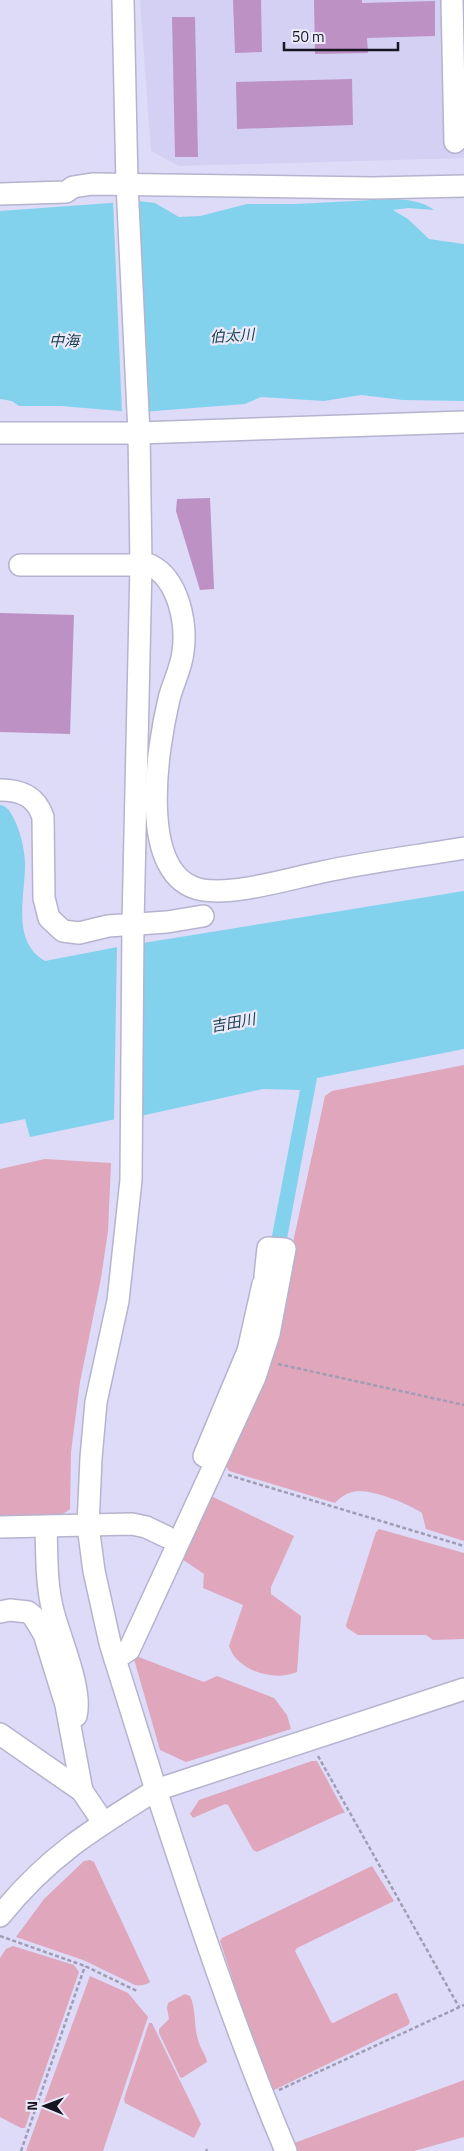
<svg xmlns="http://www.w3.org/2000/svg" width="464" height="2151" viewBox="0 0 464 2151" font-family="'Titillium Web','Noto Sans JP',sans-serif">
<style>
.built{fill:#d3d0f3}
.green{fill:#e0a6bb}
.water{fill:#83d2ed}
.pier{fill:#dddbf7}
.building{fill:#bd91c3}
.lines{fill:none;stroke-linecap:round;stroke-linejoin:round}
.minor-casing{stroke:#b5b3ce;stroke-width:24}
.path{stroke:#9f9db3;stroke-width:2.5;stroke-dasharray:4 2.5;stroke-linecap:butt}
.minor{stroke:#fff;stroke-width:21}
.labels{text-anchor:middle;stroke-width:4.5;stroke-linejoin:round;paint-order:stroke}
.water-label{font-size:15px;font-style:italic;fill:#1c414d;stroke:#ebeafb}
</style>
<rect width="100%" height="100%" fill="#dddbf7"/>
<polygon class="built" points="140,0 464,0 464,158 179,166 151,151"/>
<g class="green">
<path d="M464,1065V1541L426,1529L422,1513C409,1504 376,1491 359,1491C350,1491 341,1496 335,1503L229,1471L226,1466L269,1352L325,1096L332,1091Z"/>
<path d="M45,1159L111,1163L108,1231L101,1278L80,1382L71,1452L70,1509C57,1522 19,1518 0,1518V1169Z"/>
<path d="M211,1496L294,1536L271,1587V1594L301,1616L297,1672C274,1682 237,1671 229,1646L243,1605L203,1588L204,1574L182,1559Z"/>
<polygon points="379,1529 464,1553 464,1639 433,1640 426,1635 358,1635 347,1628 346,1625 376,1532"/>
<polygon points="136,1656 204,1682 217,1676 274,1698 287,1715 291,1729 186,1762 160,1750 134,1659"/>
<polygon points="312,1761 317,1761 345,1813 342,1813 257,1852 253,1850 228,1805 225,1804 193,1818 190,1814 199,1800"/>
<path d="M90,1860L94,1862L150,1982C146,1985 140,1986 135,1985L83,1960L16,1937L44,1899L84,1861Z"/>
<polygon points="372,1866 394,1901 297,1948 295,1951 331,2022 333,2023 392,1994 397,1993 410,2022 408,2025 272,2091 234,1992 233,1980 220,1941 222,1938"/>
<polygon points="13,1946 74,1965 79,1972 25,2128 21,2128 0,2117 0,1958 6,1949"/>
<polygon points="90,1976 128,1993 148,2017 103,2151 26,2151"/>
<path d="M185,1994L190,1996C197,2012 193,2026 199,2043C201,2050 206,2055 207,2062L182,2078L180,2077L159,2033V2029L169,2019L167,2008L168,2003Z"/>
<polygon points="149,2023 152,2023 201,2124 194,2138 125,2103 124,2099"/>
<polygon points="464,2080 464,2137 414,2151 292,2151 289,2145"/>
</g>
<g class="water">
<path d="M391,199C407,200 421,200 434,210L408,208L393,210L408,219L429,239L464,244V401L403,400L361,395L324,401L261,397L245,404L142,412L131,200L155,203L179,217L200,216L247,204H296Z"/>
<polygon points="124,202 132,412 61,406 19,406 12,401 0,399 0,211"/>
<path d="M0,805C7,806 10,811 13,817C20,830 24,847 25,862C26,894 10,941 45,961L128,945L126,1117L30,1137L25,1119L0,1124Z"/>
<polygon points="464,891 464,1049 317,1078 286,1244 271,1241 300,1090 263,1089 136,1117 137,944"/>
</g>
<g class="pier">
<polygon points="124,199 132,414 122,414 113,200"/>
<polygon points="129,943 127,1119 114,1122 117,945"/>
</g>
<g class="building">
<polygon points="233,0 261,0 262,52 235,53"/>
<polygon points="314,0 362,0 362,3 435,1 435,36 367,38 368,53 315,54"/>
<polygon points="172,17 195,17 198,157 175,157"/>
<polygon points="352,79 353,125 237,129 236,82"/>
<polygon points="210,498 214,589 200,590 176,511 177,499"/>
<polygon points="0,613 74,615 70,734 0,732"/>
</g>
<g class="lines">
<defs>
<g id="minor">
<polyline points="123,0 127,184 139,433 141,565 133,924 131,1180 118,1301 96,1402 91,1458 88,1526 94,1571 110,1643 156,1790 464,1689"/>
<polyline points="452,0 455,142"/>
<polyline points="0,194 66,192 73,187 92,184 372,188 464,186"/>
<polyline points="0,433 139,433 464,422"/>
<path d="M20,565H150C179,579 187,624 183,652C181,669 173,683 169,699C158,745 135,879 203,890C236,895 288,879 322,872C369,862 417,856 464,848"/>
<path d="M0,790C21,790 36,796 43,817L44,898L49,918L63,931L79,933L108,926L167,922L203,916"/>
<polyline points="204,1456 248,1351 263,1284"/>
<polyline points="0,1527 132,1524 146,1527 167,1537"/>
<path d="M46,1527C47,1555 46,1584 53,1611C60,1639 83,1690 76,1716"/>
<polyline points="0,1612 10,1610 28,1612 33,1616 44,1634 66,1705 82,1791"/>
<polyline points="115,1659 129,1650 255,1377 269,1334 285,1249 268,1248 265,1276"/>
<polyline points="0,1734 82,1791 103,1822"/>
<path d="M0,1916C47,1857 93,1829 156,1790C196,1912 236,2033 286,2151"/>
</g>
</defs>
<use href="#minor" class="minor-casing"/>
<g class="path">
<polyline points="278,1364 464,1405"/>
<polyline points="228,1475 464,1546"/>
<polyline points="318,1756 459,2007"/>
<polyline points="0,1936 85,1966 137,1991"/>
<polyline points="279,2090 464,2005"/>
<polyline points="21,2151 85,1966"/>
<polyline points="206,2151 207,2149"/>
</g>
<use href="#minor" class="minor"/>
</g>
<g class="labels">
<g class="water-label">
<text transform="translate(232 336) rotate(-4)" y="5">伯太川</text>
<text x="64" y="346">中海</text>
<text transform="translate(233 1023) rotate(-10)" y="5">吉田川</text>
</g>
</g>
<g transform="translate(45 2106) rotate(271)" stroke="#ebeafb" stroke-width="4" paint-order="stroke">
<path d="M0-4L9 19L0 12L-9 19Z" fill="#171620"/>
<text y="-8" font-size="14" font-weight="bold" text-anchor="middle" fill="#171620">N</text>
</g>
<path d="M284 42v8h114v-8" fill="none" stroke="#171620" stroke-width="2.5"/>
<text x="292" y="42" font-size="15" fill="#171620" stroke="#ebeafb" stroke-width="4" paint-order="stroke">50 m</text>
</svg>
